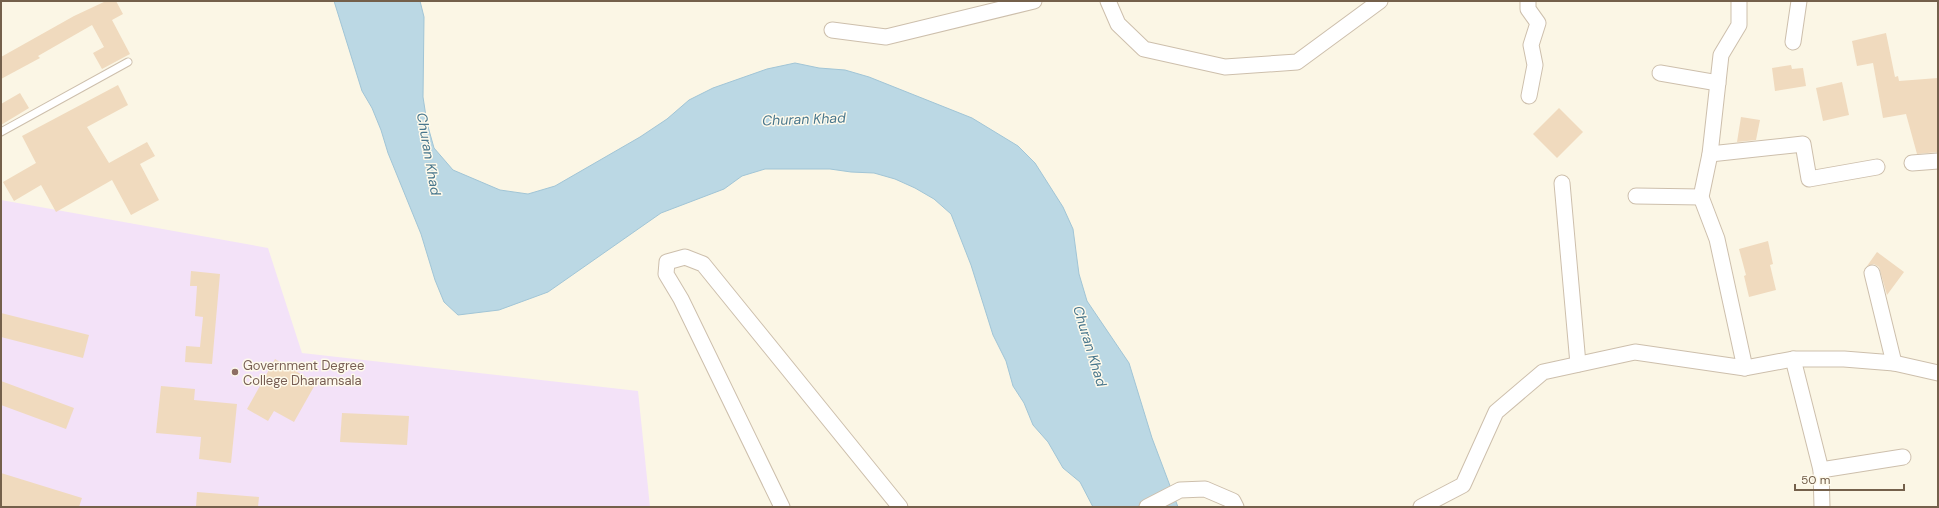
<svg xmlns="http://www.w3.org/2000/svg" width="1939" height="508" viewBox="0 0 1939 508" font-family="'DM Sans',sans-serif">
<style>
.education{fill:#f3e2f8}
.water{fill:#bbd8e4;stroke:#a1c5d6}
.building{fill:#f0dabe}
.lines{fill:none;stroke-linecap:round;stroke-linejoin:round}
.lane-casing{stroke:#cdbfac;stroke-width:9}
.street-casing{stroke:#cdbfac;stroke-width:17}
.lane{stroke:#fff;stroke-width:7}
.street{stroke:#fff;stroke-width:15}
.education-dot{fill:#8d6e63;stroke:#fefaec;stroke-width:1.5}
.labels{text-anchor:middle;stroke-width:3;stroke-linejoin:round;paint-order:stroke}
.education-label{font-size:13px;fill:#785e54;stroke:#fefaec;text-anchor:start}
.water-label{font-size:14px;font-style:italic;fill:#49778d;stroke:#fefaec}
</style>
<rect width="100%" height="100%" fill="#fbf6e5"/>
<polygon class="education" points="1,200 268,248 302,353 638,391 650,507 1,507"/>
<polygon class="water" points="334,1 420,1 424,17 423,97 427,123 434,148 453,170 500,190 528,194 555,186 640,137 667,119 689,100 713,88 767,69 795,63 819,68 845,70 869,77 972,118 1018,146 1035,163 1063,207 1073,229 1079,274 1087,301 1129,363 1152,438 1178,507 1093,507 1080,482 1063,468 1048,442 1033,425 1024,403 1013,386 1006,361 993,335 971,265 951,214 934,199 915,188 895,179 874,173 851,172 830,169 765,169 742,176 724,189 661,213 548,292 499,310 458,315 444,302 435,280 421,234 388,153 381,130 372,108 362,91"/>
<g class="building">
<polygon points="106,1 116,1 123,14 112,20 130,54 102,69 93,53 104,47 92,25 38,56 40,58 1,79 1,57 74,16"/>
<polygon points="1886,33 1895,77 1898,76 1899,81 1938,78 1938,152 1917,154 1906,114 1883,118 1873,63 1857,66 1852,41"/>
<polygon points="1791,65 1792,69 1803,68 1806,86 1775,91 1772,68"/>
<polygon points="1842,82 1849,115 1823,121 1816,88"/>
<polygon points="118,85 128,105 87,127 109,163 147,142 155,156 140,164 159,200 131,215 112,180 56,212 41,185 14,201 3,182 36,163 22,136"/>
<polygon points="20,93 29,108 1,125 1,104"/>
<polygon points="1559,108 1583,132 1557,158 1533,134"/>
<polygon points="1741,117 1760,120 1756,140 1737,142"/>
<polygon points="1768,241 1773,264 1770,265 1776,290 1749,297 1744,276 1746,275 1739,249"/>
<polygon points="1877,252 1904,272 1887,295 1879,267 1874,264 1867,266"/>
<polygon points="191,271 220,274 212,364 185,362 186,346 200,347 203,317 195,316 197,286 190,286"/>
<polygon points="1,313 89,335 83,358 1,337"/>
<polygon points="275,359 316,383 294,422 274,411 268,421 247,409"/>
<polygon points="1,381 74,408 66,429 1,405"/>
<polygon points="161,386 195,389 194,400 237,404 231,463 199,459 201,437 156,433"/>
<polygon points="342,413 409,416 407,445 340,442"/>
<polygon points="1,473 82,498 79,507 1,507"/>
<polygon points="197,492 259,497 258,507 196,507"/>
</g>
<g class="lines">
<defs>
<polyline id="lane" points="1,132 128,62"/>
<g id="street">
<polyline points="1108,1 1118,24 1144,49 1225,67 1297,62 1380,1"/>
<polyline points="1528,1 1528,9 1538,23 1531,45 1535,65 1529,96"/>
<polyline points="1739,1 1739,25 1721,55 1710,154 1701,197 1717,239 1745,368"/>
<polyline points="832,30 886,37 1034,1"/>
<polyline points="1793,42 1799,1"/>
<polyline points="1660,73 1718,83"/>
<polyline points="1710,154 1803,144 1809,179 1877,167"/>
<polyline points="1912,163 1938,161"/>
<polyline points="1562,183 1578,364"/>
<polyline points="1636,196 1701,197"/>
<polyline points="1872,273 1894,363"/>
<polyline points="1793,359 1821,470 1822,507"/>
<polyline points="1821,470 1903,457"/>
<polyline points="782,507 681,299 666,274 667,262 685,257 703,264 900,507"/>
<polyline points="1147,507 1180,490 1205,489 1233,501 1236,507"/>
<polyline points="1421,507 1463,485 1496,412 1543,372 1635,352 1745,368 1793,359 1844,359 1894,363 1938,373"/>
</g>
</defs>
<use href="#lane" class="lane-casing"/>
<use href="#street" class="street-casing"/>
<use href="#lane" class="lane"/>
<use href="#street" class="street"/>
</g>
<circle class="education-dot" cx="235" cy="372" r="4"/>
<g class="labels">
<g class="education-label">
<text x="243" y="370">Government Degree<tspan x="243" dy="15">College Dharamsala</tspan></text>
</g>
<g class="water-label">
<text transform="translate(804 119) rotate(-2)" y="5">Churan Khad</text>
<text transform="translate(429 154) rotate(80)" y="5">Churan Khad</text>
<text transform="translate(1090 346) rotate(73)" y="5">Churan Khad</text>
</g>
</g>
<rect width="1939" height="508" fill="none" stroke="#74604b" stroke-width="4"/>
<path d="M1795 484v6h109v-6" fill="none" stroke="#74604b" stroke-width="2"/>
<text x="1801" y="484" font-size="12" fill="#74604b" stroke="#fefaec" stroke-width="3" paint-order="stroke">50 m</text>
</svg>
